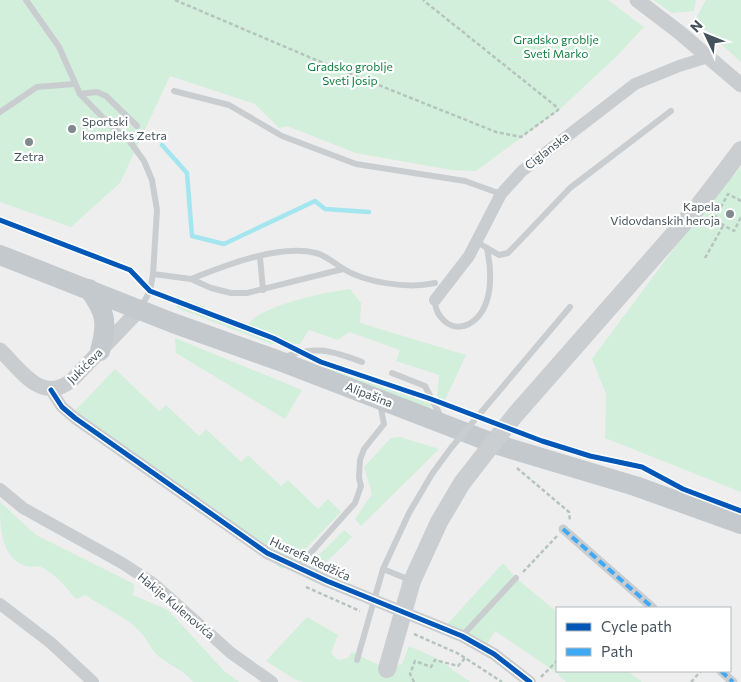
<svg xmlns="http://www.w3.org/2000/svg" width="741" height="682" viewBox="0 0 741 682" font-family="Commissioner,sans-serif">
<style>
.green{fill:#d1efda}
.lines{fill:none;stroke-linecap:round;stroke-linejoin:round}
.stream{stroke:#a3e6ef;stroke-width:4.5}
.path{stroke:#b6c4be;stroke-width:2.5;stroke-dasharray:4 2.5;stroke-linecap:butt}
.service{stroke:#cacdcf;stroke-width:6}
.pedestrian{stroke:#cacdcf;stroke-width:9}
.minor{stroke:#cacdcf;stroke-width:12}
.tertiary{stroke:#cacdcf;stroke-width:15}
.secondary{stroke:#caced0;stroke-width:18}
.primary{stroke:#c4c9cd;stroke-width:20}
.service-bridge{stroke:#cacdcf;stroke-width:6}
.secondary-bridge{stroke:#caced0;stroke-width:18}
.quiet{stroke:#3fa9f5;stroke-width:4;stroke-dasharray:8 4;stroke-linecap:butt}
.cycleway-casing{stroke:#fff;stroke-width:8}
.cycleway{stroke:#0057b8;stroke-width:5}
.poi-dot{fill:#80898e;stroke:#fff;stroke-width:2}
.labels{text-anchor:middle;stroke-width:4.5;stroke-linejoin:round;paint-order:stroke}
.park-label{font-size:12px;fill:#127f40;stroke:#fff}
.poi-label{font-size:12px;fill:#44525b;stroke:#fff;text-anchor:start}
.street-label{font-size:12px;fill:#44525b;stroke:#fff}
</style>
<rect width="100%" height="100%" fill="#efeeee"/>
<g class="green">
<polygon points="0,0 608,0 644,27 617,56 559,110 476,171 452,170 356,153 287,126 279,128 255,104 170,76 120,183 71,227 0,202"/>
<polygon points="653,0 696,0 694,11 672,13"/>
<polygon points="706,0 741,0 741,62 695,20"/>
<polygon points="741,167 741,492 605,438 606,394 592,359 701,212"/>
<path d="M350,289L361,303L360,323L466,355L444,402L437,396L439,375L396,361L400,350L349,332L338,340L309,330L300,344H271L177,308L168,294L206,307V314L246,328C254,306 327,292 350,289Z"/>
<polygon points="175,338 302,390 285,419 176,353"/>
<polygon points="294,363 318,365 431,404 431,411"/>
<polygon points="115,369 159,411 166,405 199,436 206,429 241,462 248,455 281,486 288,480 318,509 328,499 341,512 290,565 282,569 79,423 75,411"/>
<polygon points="400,437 439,449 361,526 355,519 372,494 364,467 391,438"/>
<path d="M0,502L36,535L134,584L133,595L168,610L224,671L239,682H193C185,671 173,667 162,659C153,653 149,643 143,635C129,617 104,609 86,595L76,599C66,587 56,574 41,567C37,565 31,568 26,566C0,558 0,525 0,502Z"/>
<polygon points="344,530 352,537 309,579 300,574"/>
<polygon points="503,563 516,578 557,612 557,671 628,671 642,682 566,682 557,673 495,631 484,649 442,630"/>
<polygon points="307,617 338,635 331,653 338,660 348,658 352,652 387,669 402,664 409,646 436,658 470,682 304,682 294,679 266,661"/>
</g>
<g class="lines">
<polyline class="stream" points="162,145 187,173 192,236 224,244 315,201 325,209 369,212"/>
<g class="path">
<polyline points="175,0 316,60 496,132 521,137 558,110 558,108 423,0"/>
<polyline points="741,201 728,194 714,220 734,231 741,217"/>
<polyline points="705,258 723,226"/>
<polyline points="517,468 569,512 570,521"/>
<polyline points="523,572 557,536"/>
<polyline points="306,587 360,611"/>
<polyline points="414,634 459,654 502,682"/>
<polyline points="541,677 557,661"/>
<polyline points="414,682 410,674 415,661 431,667 435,660 458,666 465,658"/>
<polyline points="691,682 701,671"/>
</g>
<g class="service">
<polyline points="26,0 59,47 80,94 110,125 128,139 144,161 152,180 157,210 153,274 150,291 141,307"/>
<polyline points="174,91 229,105 282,136 356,164 465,181 501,194"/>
<polyline points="80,94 97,92 106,96 137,126"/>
<polyline points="0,112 37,87 74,84"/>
<polyline points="477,242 499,255 508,253 570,188 671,111"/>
<polyline points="260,257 263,290"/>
<polyline points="153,274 191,279 211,288 231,293 247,293 343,269"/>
<path d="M191,279C226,265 279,244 316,253C327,256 334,263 342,268C365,283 409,289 435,283"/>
<path d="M435,300C435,317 451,333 469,324C494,310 492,272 487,249"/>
<path d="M284,357C316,345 332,351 362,362"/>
<polyline points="392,373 425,386 441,417"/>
<polyline points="298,567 355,503 361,486 359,478 360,460 364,449 384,424 380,404"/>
<polyline points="383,569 410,580"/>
<polyline points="462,636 516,578"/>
</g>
<g class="pedestrian">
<polyline points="563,529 653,608"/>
<polyline points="721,671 733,682"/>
</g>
<g class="minor">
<polyline points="435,300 469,256 501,194 522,171 635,84 679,66 708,57"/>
<polyline points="51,390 62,407 75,418 267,553 327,581 462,636 494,654 530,682"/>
<polyline points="0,489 23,508 122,563 154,584 231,653 272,682"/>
<polyline points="0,604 51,643 93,682"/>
</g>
<g class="tertiary">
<polyline points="637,0 679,32 741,85"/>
<path d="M0,350C21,370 42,405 72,380L140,309"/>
</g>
<polyline class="secondary" points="723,174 741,150"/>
<g class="primary">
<polyline points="0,255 173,323 277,360 498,445 635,486 741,524"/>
<path d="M89,289C106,313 108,322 100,351"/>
</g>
<polyline class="service-bridge" points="357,660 383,569 409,513 432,474 451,448 570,307"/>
<polyline class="secondary-bridge" points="387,669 412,581 439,522 462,483 515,415 696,209 723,174"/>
<g class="quiet">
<polyline points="563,529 653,608"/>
<polyline points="721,671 733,682"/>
</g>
<defs>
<g id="cycleway">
<polyline points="0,220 130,270 150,291 273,338 321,362 431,399 542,441 590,456 642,467 683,489 741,511"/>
<polyline points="51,390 62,407 75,418 267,553 327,581 462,636 494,654 530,682"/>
</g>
</defs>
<use href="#cycleway" class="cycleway-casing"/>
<use href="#cycleway" class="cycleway"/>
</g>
<g class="poi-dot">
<circle cx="72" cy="129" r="5"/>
<circle cx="29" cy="142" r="5"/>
<circle cx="730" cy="214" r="5"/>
</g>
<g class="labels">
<g class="park-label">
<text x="556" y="44">Gradsko groblje<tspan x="556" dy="14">Sveti Marko</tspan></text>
<text x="350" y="71">Gradsko groblje<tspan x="350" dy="14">Sveti Josip</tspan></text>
</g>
<g class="poi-label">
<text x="82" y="126">Sportski<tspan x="82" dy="14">kompleks Zetra</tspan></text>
<text x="29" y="161" text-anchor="middle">Zetra</text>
<text x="720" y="211" text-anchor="end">Kapela<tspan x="720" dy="14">Vidovdanskih heroja</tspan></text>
</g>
<g class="street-label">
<text transform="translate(547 151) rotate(-38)" y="4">Ciglanska</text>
<text transform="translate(85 366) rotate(-45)" y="4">Jukićeva</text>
<text transform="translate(369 395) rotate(21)" y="4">Alipašina</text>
<text transform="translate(310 559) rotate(25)" y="4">Husrefa Redžića</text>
<text transform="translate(176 606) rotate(40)" y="4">Hakije Kulenovića</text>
</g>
</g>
<rect x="556" y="607" width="175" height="65" fill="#ffffff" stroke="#b4babd"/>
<rect x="566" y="623" width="25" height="8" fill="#0057b8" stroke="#b4babd"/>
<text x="601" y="632" font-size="15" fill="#44525b">Cycle path</text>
<rect x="566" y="648" width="25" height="8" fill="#3fa9f5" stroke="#b4babd"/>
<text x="601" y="657" font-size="15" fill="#44525b">Path</text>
<g transform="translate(706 35) rotate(313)" stroke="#ffffff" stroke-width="4" paint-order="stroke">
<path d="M0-4L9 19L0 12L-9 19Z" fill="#44525b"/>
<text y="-8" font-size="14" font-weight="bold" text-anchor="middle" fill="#44525b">N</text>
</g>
</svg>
